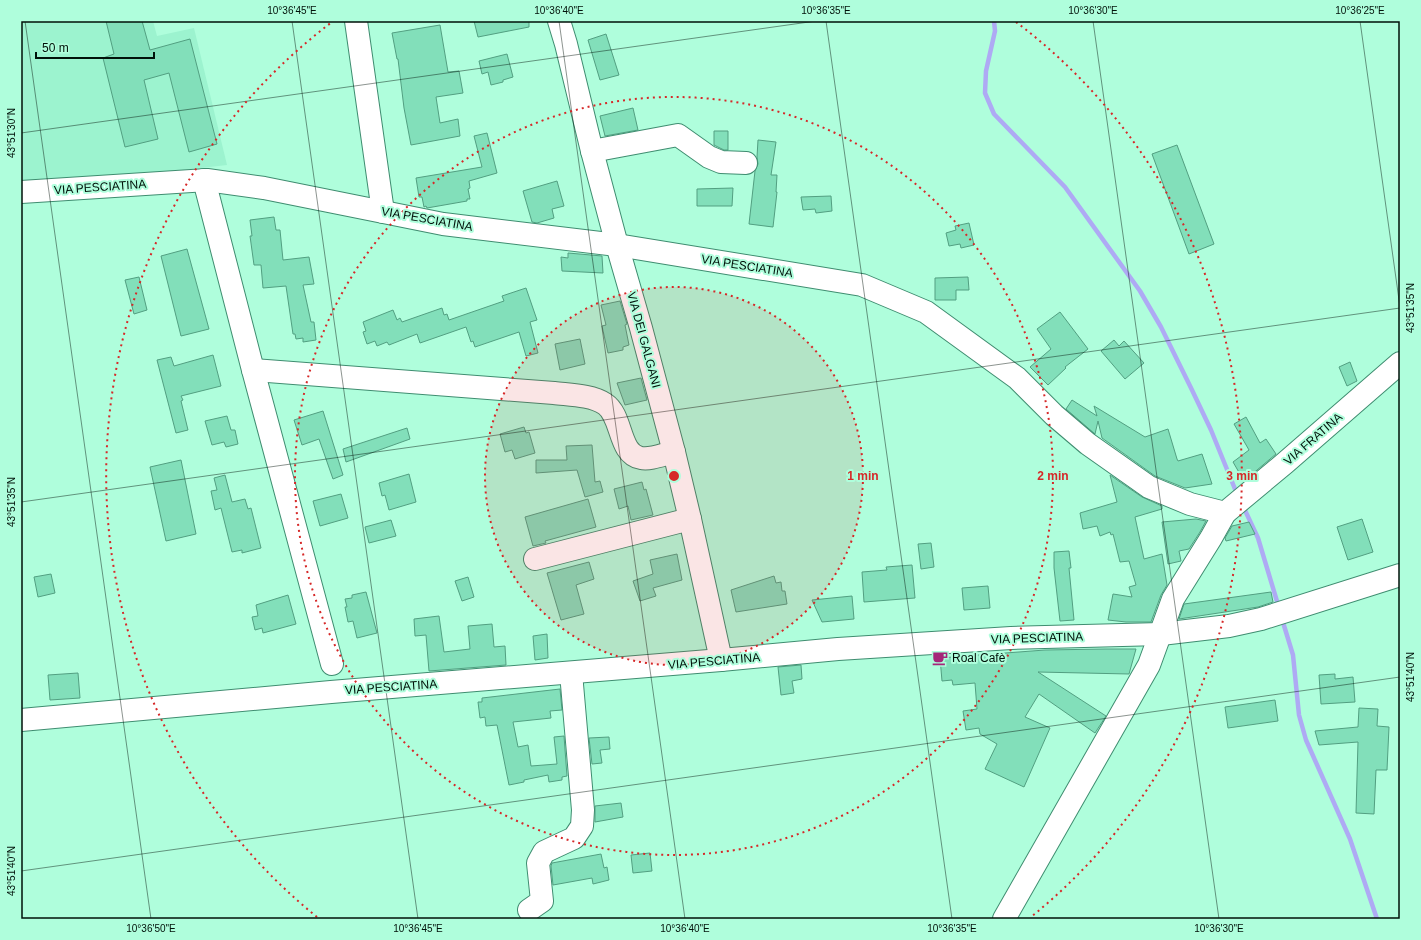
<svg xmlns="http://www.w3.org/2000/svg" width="1421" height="940" viewBox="0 0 1421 940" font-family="Arial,sans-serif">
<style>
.built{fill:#9cf3cf}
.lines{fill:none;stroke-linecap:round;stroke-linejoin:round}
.stream{stroke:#aeaaf4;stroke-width:4.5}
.building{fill:#82dfba;stroke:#529f81}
.minor-casing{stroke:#3f8d70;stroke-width:24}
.major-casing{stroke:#3f8d70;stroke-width:24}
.minor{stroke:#fff;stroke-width:22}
.major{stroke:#fff;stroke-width:22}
.ticks{fill:none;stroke:#001109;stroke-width:1;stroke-opacity:0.45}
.ring{fill:none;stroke:#d62828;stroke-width:2;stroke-dasharray:2 4}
.labels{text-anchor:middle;stroke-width:4;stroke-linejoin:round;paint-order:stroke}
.street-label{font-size:12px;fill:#001109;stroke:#affedc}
.poi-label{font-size:12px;fill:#001109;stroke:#affedc;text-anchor:start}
.centre{fill:#d62828;stroke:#affedc;stroke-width:2}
.ring-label{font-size:12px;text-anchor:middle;font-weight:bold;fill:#d62828;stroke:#affedc;stroke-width:4;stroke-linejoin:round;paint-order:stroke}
.neatline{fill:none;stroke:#001109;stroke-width:1.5}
.ticks-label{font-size:10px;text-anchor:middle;fill:#001109}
</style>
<rect width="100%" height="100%" fill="#affedc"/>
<polygon class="built" points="21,21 153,21 157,36 194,28 227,165 105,179 21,181"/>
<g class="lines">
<g class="stream">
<polyline points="994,21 995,31 986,71 985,93 994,114 1065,187 1140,291 1161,327 1192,390 1211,430 1237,494"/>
<polyline points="1243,506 1258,538 1279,608"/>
<polyline points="1282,619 1293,655 1299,715 1306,740 1350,839 1377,919"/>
</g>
</g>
<g class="building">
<polygon points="106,21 142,21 150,50 190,39 217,144 189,152 169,73 144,80 158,139 125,147 103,58 114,54"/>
<polygon points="474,21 529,21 529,27 478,37"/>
<polygon points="440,25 448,72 459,71 463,93 436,97 440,123 458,119 460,136 411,145 404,108 398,59 397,59 392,33"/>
<polygon points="606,34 619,75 600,80 588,40"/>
<polygon points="507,54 513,77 503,80 503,82 491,85 488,72 482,74 479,61"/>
<polygon points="633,108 638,130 605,136 600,116"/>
<polygon points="714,131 728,131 728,150 724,150 714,145"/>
<polygon points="487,133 497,173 469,181 470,188 468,189 470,199 467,199 467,201 427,208 426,206 424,207 422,197 419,197 416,178 482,167 474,136"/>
<polygon points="758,140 776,142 771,175 777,175 776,192 777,192 773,227 749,224 755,171 758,164 757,157"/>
<polygon points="1177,145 1214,244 1189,254 1152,154"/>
<polygon points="557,181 564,206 552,209 554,218 537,223 532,222 523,191"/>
<polygon points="733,188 732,206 697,206 697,189"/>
<polygon points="831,196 832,211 816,213 815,209 803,210 801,197"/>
<polygon points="274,217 276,230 280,230 283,260 309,257 314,284 303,285 311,322 314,322 316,340 303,342 303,338 296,339 295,334 293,334 286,286 263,288 261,265 254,265 250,236 252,236 250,220"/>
<polygon points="969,223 974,245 961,248 960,244 949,246 946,233 956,230 955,226"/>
<polygon points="187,249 209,329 181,336 161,256"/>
<polygon points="568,253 602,256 603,273 562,271 561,257 568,258"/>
<polygon points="139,277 147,310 134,314 125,280"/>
<polygon points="968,277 969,290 956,290 956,300 935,300 935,278"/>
<polygon points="526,288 537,320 530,322 538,353 526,356 519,332 475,347 473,341 471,342 466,327 420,343 417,334 389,345 387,342 377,346 375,341 367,344 363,332 366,331 363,322 393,310 397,320 400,318 402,322 442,308 444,315 447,314 449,320 504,301 502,296"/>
<polygon points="620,301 627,324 625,325 629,345 623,347 623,350 608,353 602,326 606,325 601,305"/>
<polygon points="1060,312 1088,349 1065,367 1066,368 1048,385 1030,367 1051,349 1037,329"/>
<polygon points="580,339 585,364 560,370 555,344"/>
<polygon points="1114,340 1119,346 1124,341 1144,363 1125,379 1101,351"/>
<polygon points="213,355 221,386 181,396 183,400 181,401 188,430 176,433 157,360 171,357 174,366"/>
<polygon points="1350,362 1357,381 1347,386 1339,367"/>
<polygon points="641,378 647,400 625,405 617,383"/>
<polygon points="1072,400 1097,416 1094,406 1145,437 1168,429 1177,459 1178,461 1202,454 1212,484 1185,488 1155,476 1102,438 1098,421 1095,434 1066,409"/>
<polygon points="323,411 343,475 333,479 319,439 302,445 294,420"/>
<polygon points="227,416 231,430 235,430 238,444 226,447 224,442 212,445 205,421"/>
<polygon points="1246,417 1260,443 1266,439 1276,454 1244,481 1233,462 1249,450 1234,424"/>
<polygon points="524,427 526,433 529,432 535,453 515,459 512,450 505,452 500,434"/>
<polygon points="407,428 410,439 346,462 343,449"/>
<polygon points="592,445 595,482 600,481 603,492 585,497 577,470 536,473 536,460 567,460 566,446"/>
<polygon points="181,460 196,534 166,541 150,467"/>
<polygon points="409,474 416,502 389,510 385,495 382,496 379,483"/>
<polygon points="225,475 232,502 245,499 248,509 251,508 261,548 242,553 242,550 232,552 221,508 215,510 211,491 217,490 214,478"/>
<polygon points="1110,475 1142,497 1162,506 1162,509 1135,517 1144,559 1162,554 1167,585 1161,595 1151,622 1126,622 1108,620 1113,594 1132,597 1129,587 1136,585 1129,561 1120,562 1113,534 1111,535 1110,532 1100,536 1097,526 1083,529 1080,513 1117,502"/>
<polygon points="642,482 644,490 646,489 653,515 631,520 628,506 619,509 614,489"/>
<polygon points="341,494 348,518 320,526 313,501"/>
<polygon points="588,499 596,527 545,541 546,543 533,546 525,517"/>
<polygon points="1196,519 1206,521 1200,532 1189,549 1179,551 1181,561 1168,564 1162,522"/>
<polygon points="1362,519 1373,552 1348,560 1337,527"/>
<polygon points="391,520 396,536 369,543 365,527"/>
<polygon points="1249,522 1255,534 1226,541 1225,538 1232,526"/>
<polygon points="931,543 934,567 921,569 918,544"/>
<polygon points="1069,551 1071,568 1069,568 1074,620 1060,621 1054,568 1054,552"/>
<polygon points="677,554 682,580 653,588 656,596 640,601 633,581 653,574 650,560"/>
<polygon points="589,562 594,579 576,585 584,614 561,620 547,573"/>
<polygon points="912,565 915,598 864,602 862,572 887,570 886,567"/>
<polygon points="51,574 55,593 38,597 34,577"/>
<polygon points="774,576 776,583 781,582 782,591 785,591 787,604 736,612 731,590"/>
<polygon points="468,577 474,597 462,601 455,581"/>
<polygon points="988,586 990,608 964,610 962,588"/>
<polygon points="366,592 377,633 357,638 353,621 348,622 345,607 347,607 345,599 352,598 352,595"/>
<polygon points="1271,592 1273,602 1258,607 1179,619 1184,604"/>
<polygon points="288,595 296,624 263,633 262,628 255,630 252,617 258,616 256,605"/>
<polygon points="852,596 854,619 822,622 812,600"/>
<polygon points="439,616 444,652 470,649 468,626 492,624 494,647 505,646 506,665 429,671 426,635 415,636 414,619"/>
<polygon points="547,634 548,658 535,660 533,636"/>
<polygon points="1105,649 1136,649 1129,674 1038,672 1106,716 1095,733 1039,694 1025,717 1050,728 1024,787 985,769 997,744 980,734 979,728 966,730 963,711 977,709 975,683 953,685 952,680 942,681 940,658 1045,650"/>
<polygon points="801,665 802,679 792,681 794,693 781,695 778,667"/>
<polygon points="78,673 80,698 50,700 48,675"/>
<polygon points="1335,674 1335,679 1353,677 1355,702 1321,704 1319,675"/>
<polygon points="560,689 562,710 550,711 551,718 513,722 518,747 528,745 531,766 557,764 554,737 564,736 567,776 562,777 562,780 549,782 548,775 524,780 524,782 509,785 497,725 486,726 485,717 480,718 478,702 482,702 482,698"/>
<polygon points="1275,700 1278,721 1228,728 1225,707"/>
<polygon points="1359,708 1378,709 1377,726 1389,727 1387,770 1376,770 1374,814 1356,813 1358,742 1319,745 1315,731 1358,727"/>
<polygon points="609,737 610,749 600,750 602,763 592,764 589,738"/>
<polygon points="621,803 623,817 595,822 595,806"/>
<polygon points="650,853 652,871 633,873 631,855"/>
<polygon points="601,854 604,868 607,867 609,880 593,884 592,878 553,885 551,866 552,863"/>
</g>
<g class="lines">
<defs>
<g id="minor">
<polyline points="356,21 383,212"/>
<polyline points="559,21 566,44 592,151 617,245 641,328 674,452 690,519 721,660"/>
<polyline points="592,151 678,135 709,157 721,162 746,163"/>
<polyline points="204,180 253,370 332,664"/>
<polyline points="21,192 207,180 264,188 443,224 617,245 862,285 926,312 1017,378 1054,415 1088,444 1149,487 1190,504 1225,513"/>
<path d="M253,370L554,393C570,395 591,395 605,404C623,416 618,454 641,458C651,460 664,454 674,452"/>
<polyline points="535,559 690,519"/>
<polyline points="529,910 542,901 538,863 544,852 574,838 582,826 583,810 571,673"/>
<polyline points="1004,919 1149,665 1173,599 1211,538 1225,513 1285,463 1400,363"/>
</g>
<polyline id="major" points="21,720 331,692 721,660 838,649 1011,638 1161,634 1229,626 1261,619 1400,575"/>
</defs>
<use href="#minor" class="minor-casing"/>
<use href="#major" class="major-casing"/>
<use href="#minor" class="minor"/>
<use href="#major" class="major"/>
</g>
<path class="ticks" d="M25,21L151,919M292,21L418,919M559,21L685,919M826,21L952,919M1093,21L1219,919M1360,21L1400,307M21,133L816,21M21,502L1400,308M21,871L1400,677"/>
<circle cx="674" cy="476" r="189" fill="#d62828" fill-opacity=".12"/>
<g class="ring">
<circle cx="674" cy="476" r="189"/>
<circle cx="674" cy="476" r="379"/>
<path d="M317 917A568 568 0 0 1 332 22M1016 22A568 568 0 0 1 1031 917"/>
</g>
<defs>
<symbol id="cafe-bare" viewBox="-9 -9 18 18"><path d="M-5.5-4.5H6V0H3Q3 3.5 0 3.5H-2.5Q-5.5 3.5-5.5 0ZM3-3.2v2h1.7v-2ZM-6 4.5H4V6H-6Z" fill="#a52779" stroke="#affedc" stroke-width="2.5" paint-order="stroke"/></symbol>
</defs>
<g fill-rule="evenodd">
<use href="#cafe-bare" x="929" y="647" width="22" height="22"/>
</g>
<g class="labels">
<g class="street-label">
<text transform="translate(100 187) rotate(-4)" y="4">VIA PESCIATINA</text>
<text transform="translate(427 219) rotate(10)" y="4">VIA PESCIATINA</text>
<text transform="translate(747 266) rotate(9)" y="4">VIA PESCIATINA</text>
<text transform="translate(644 340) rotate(75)" y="4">VIA DEI GALGANI</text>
<text transform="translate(1313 439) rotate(-41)" y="4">VIA FRATINA</text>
<text transform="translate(1037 638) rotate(-2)" y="4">VIA PESCIATINA</text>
<text transform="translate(714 661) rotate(-5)" y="4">VIA PESCIATINA</text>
<text transform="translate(391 687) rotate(-4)" y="4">VIA PESCIATINA</text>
</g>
<g class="poi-label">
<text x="952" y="662">Roal Cafè</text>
</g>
</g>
<circle cx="674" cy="476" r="6" class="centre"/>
<g class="ring-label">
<text x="863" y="480">1 min</text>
<text x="1053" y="480">2 min</text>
<text x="1242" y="480">3 min</text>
</g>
<rect width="1421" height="940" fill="none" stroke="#affedc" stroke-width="44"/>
<path d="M36 52v6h118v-6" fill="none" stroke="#001109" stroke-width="2"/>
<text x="42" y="52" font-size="12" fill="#001109" stroke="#affedc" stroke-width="3" paint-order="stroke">50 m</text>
<rect x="22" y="22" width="1377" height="896" class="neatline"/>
<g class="ticks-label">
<text x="292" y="14">10°36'45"E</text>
<text x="559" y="14">10°36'40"E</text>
<text x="826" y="14">10°36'35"E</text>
<text x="1093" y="14">10°36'30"E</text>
<text x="1360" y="14">10°36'25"E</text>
<text transform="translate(11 133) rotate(-90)" y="4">43°51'30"N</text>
<text transform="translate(1410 308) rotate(-90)" y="4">43°51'35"N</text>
<text transform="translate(11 502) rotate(-90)" y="4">43°51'35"N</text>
<text transform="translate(1410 677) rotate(-90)" y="4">43°51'40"N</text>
<text transform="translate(11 871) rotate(-90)" y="4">43°51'40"N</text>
<text x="151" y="932">10°36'50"E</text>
<text x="418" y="932">10°36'45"E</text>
<text x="685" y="932">10°36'40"E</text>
<text x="952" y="932">10°36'35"E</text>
<text x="1219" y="932">10°36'30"E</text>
</g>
</svg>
